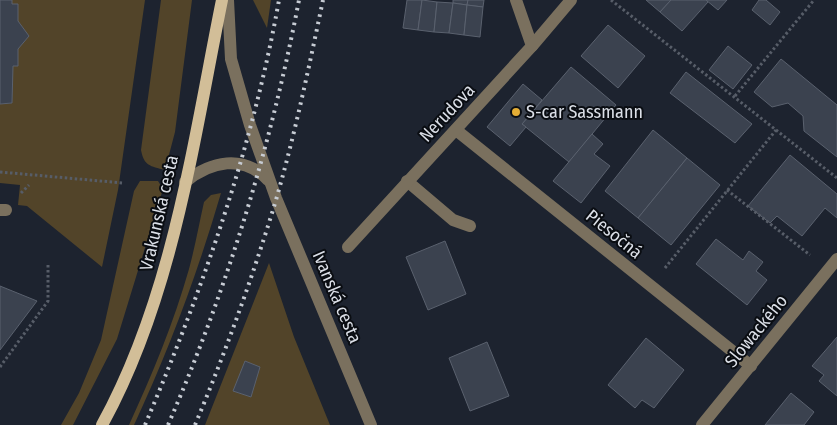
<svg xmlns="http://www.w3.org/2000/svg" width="837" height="425" viewBox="0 0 837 425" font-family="'Fira Sans Condensed',sans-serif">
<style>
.green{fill:#524429}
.building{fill:#3b424f;stroke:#5a616e}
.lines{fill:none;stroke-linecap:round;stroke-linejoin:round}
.path{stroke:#575d68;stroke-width:3;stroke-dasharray:2.5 2.5;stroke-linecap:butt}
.minor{stroke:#7a705e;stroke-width:12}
.major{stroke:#d2be98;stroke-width:12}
.rail{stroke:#c7ccd4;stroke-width:4;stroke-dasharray:2.5 5;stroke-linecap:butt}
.poi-dot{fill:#e4ad35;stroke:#0a0d12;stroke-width:2}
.labels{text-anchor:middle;stroke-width:4;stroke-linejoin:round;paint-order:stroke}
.poi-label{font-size:18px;fill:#dbdfe7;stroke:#0a0d12;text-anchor:start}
.street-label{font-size:18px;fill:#dbdfe7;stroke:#0a0d12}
</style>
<rect width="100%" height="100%" fill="#1d232f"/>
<g class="green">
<polygon points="12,0 145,0 118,190 102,267 27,206 18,205 20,185 0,183 0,104 12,103"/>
<path d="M161,0H192L175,132L165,170C150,166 144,166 141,150Z"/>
<polygon points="253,0 271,0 267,28"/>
<polygon points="140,181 158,181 163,189 117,339 73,425 61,425 79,393 101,340 134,191"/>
<path d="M221,193C198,272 169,350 134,425H129C152,375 174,322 189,269C195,247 199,224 204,202L211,195Z"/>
<polygon points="269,263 294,337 330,425 205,425"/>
</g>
<g class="building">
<polygon points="0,0 12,0 12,4 18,4 18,21 29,36 18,49 18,66 13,66 12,103 0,104"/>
<polygon points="407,0 422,0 418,30 403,28"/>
<polygon points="422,0 437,2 434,32 418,30"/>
<polygon points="453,0 468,0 467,5 453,3"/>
<polygon points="468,0 484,0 483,7 467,5"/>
<polygon points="646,0 671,0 660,12"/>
<polygon points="671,0 706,0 708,2 682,31 660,12"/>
<polygon points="706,0 727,0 718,10"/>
<polygon points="759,0 766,0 780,12 770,25 752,10"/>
<polygon points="437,2 453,3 449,33 434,32"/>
<polygon points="453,3 467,5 464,35 449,33"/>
<polygon points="467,5 483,7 480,37 464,35"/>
<polygon points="608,25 645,56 618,88 581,56"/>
<polygon points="728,46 752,65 733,89 709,70"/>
<polygon points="781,59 837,105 837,157 804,131 803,116 788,103 772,107 754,92"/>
<polygon points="571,67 616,105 569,162 522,124"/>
<polygon points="686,72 752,124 735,143 670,93"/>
<polygon points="523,84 542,100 522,124 526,127 510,146 487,127"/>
<polygon points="653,130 687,158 638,218 605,191"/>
<polygon points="592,134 603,144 594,154 610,166 581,203 553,181"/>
<polygon points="790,155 837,194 837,218 825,208 802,236 777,216 770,223 748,206"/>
<polygon points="687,158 720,185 671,245 638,218"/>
<polygon points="716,239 743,260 749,251 763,262 756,271 767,280 747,305 696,264"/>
<polygon points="445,241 466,294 428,310 406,257"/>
<polygon points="0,286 37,301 0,350"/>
<polygon points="837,337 837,396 819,381 824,375 812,366"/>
<polygon points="646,338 684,370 654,408 642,400 635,408 608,385"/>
<polygon points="487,342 509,396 470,411 449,358"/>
<polygon points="245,361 260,367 251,397 233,391"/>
<polygon points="791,393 814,412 804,425 765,425"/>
</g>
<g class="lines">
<g class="path">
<polyline points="611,0 837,178"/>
<polyline points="735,96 814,0"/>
<polyline points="0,172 123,183"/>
<polyline points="727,190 810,255"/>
<polyline points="21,193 29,185"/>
<polyline points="665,268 776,130"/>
<polyline points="0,367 48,301 48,265"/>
</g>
<g class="minor">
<polyline points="228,0 231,59 250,125 276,198 371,425"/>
<polyline points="516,0 532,46"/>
<polyline points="456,130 751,366"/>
<polyline points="407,181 453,220 470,226"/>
<path d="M185,182C211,161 243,154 268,180"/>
<polyline points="0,210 6,210"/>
<polyline points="348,247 532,46 571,0"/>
<polyline points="702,425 837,259"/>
</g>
<path class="major" d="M102,425C173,296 193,143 222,0"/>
<g class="rail">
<path d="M145,425C203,288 253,146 279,0"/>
<path d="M168,425C227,289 271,146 299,0"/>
<path d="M195,425C226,351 253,276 276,200C295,134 309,67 323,0"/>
</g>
</g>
<circle class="poi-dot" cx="516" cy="112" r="5"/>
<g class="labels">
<g class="poi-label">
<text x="526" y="118">S-car Sassmann</text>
</g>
<g class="street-label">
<text transform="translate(447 113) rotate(-47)" y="6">Nerudova</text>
<text transform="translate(159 213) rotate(-77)" y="6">Vrakunská cesta</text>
<text transform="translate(614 234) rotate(39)" y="6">Piesočná</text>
<text transform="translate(337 297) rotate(67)" y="6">Ivanská cesta</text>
<text transform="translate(756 331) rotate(-51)" y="6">Slowackého</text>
</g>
</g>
</svg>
